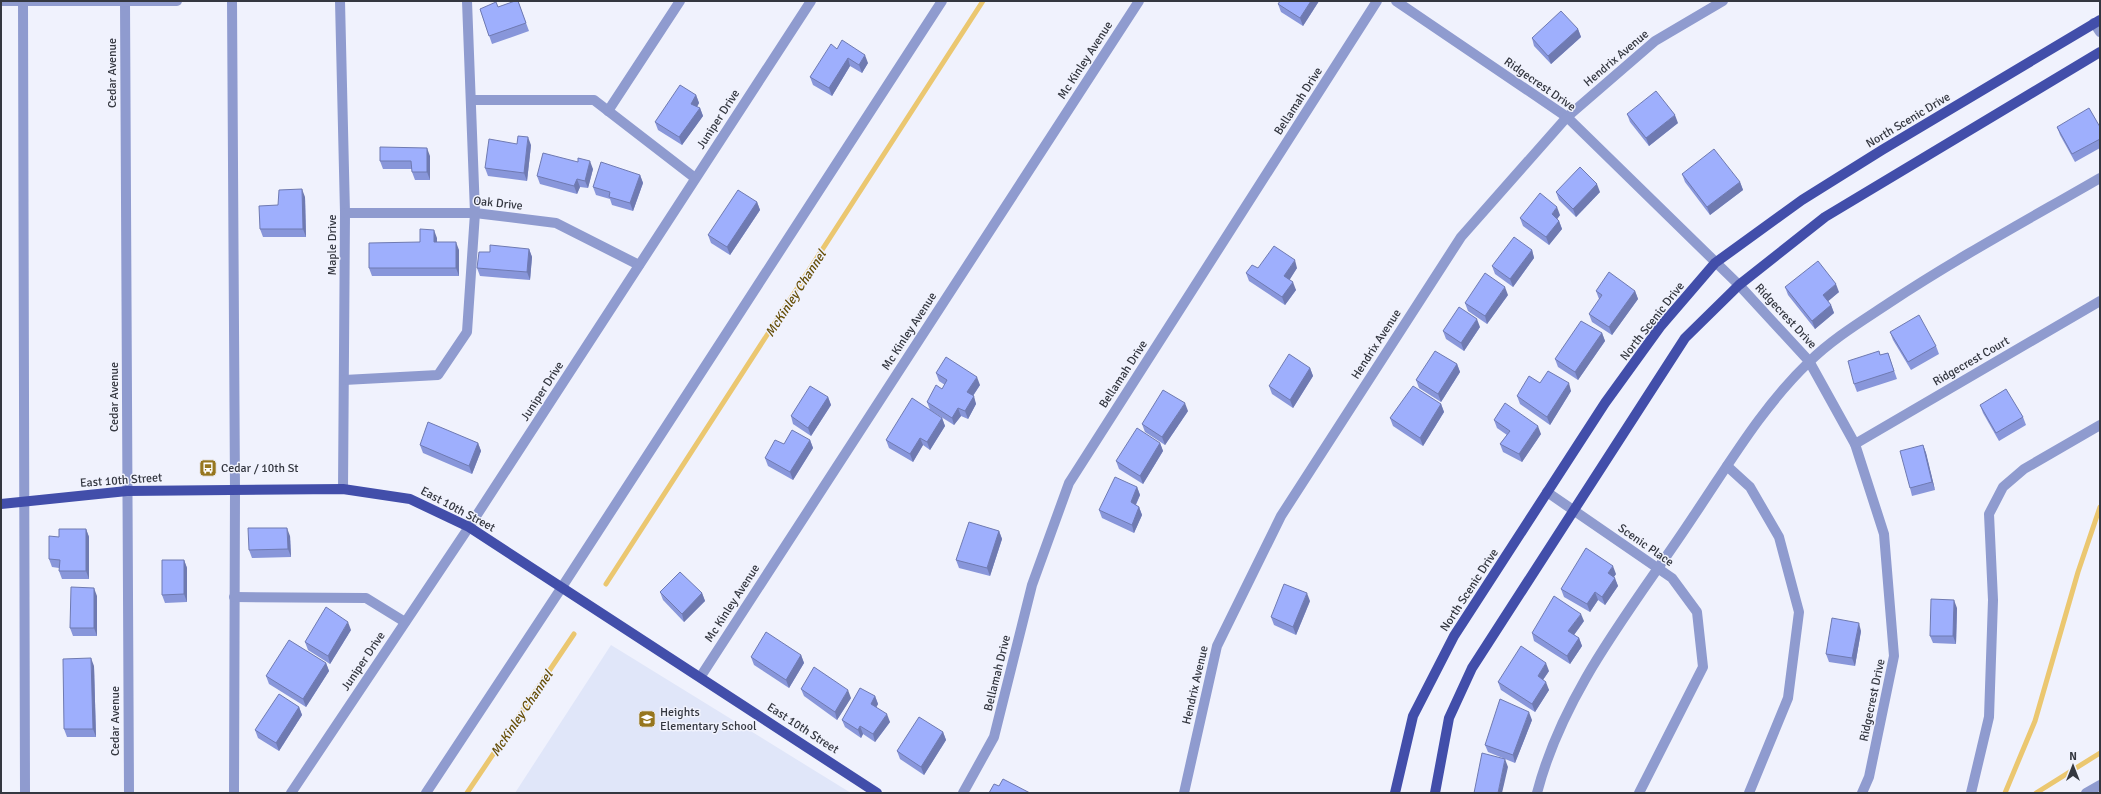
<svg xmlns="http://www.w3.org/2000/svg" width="2101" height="794" viewBox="0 0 2101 794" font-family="Signika,sans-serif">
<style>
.built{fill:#e0e6f9}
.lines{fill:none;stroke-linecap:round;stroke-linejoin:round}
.stream{stroke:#ebc770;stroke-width:5}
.minor{stroke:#8f9bcf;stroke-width:10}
.major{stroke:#424eaa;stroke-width:10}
.wall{fill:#8896da}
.shaded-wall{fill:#6f7ab1}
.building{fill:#9eaffd;stroke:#6f7ab1}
.labels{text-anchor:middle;stroke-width:3;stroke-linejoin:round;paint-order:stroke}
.street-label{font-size:12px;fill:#343740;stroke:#f0f2fd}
.poi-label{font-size:12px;fill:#343740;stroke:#f0f2fd;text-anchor:start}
.water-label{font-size:13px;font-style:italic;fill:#664e07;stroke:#f0f2fd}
</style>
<rect width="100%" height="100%" fill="#f0f2fd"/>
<polygon class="built" points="611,645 851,793 515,793"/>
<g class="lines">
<g class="stream">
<polyline points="606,584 983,1"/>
<polyline points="467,793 574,634"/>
<polyline points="2005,793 2035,721 2078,572 2100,507"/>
<polyline points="2036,793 2100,753"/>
</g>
<g class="minor">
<polyline points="1,1 177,1"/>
<polyline points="232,1 235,490 234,793"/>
<polyline points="340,1 345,213 343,489"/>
<polyline points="1396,1 1567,117 1739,285 1809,361 1855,444 1884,534 1894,656 1869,777 1862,793"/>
<polyline points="23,2 25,793"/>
<polyline points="125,2 129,793"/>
<polyline points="2094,23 2100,32"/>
<polyline points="471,100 594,100 695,178"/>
<polyline points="608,111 680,1"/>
<polyline points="345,213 475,213 556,223 639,265"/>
<polyline points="344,380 438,375 467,332 475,213 467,1"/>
<polyline points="1855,444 2100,301"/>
<polyline points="1727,466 1750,487 1779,537 1799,612 1788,698 1749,793"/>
<polyline points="1547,492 1672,578 1697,612 1703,667 1639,793"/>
<polyline points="234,597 366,598 405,622"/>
<polyline points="701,676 1139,1"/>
<polyline points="291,793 469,527 811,1"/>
<polyline points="426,793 562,587 942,1"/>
<polyline points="963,793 994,737 1032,585 1069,483 1377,1"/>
<polyline points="1184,793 1217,646 1281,516 1461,237 1567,117 1655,41 1723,1"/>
<path d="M1537,793C1564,689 1635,605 1693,517C1729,464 1762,407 1809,362C1832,339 1862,321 1889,303C1957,258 2029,219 2100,178"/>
<polyline points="1971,793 1989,717 1993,600 1989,514 2003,487 2024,469 2100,425"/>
<polyline points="2086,793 2100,785"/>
</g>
<g class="major">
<polyline points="1,504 127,491 343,489 410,499 469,527 877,793"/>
<polyline points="1395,793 1413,716 1454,636 1605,403 1660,327 1715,263 1802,200 1882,150 2100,20"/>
<polyline points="1435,793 1449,718 1472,668 1685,338 1739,285 1825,217 2100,52"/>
</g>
</g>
<g class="wall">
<polygon points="518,1 529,31 492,44 480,9 498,7"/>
<polygon points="1319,1 1303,26 1281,12 1278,4"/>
<polygon points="1578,29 1581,37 1551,64 1534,46 1532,38"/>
<polygon points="837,49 868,63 862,73 850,66 832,96 813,85 810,77"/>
<polygon points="696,95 699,103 697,107 700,108 703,116 682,145 658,130 655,122"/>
<polygon points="1627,114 1678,123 1649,146 1630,122"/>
<polygon points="2057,127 2100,127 2100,148 2075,162 2060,135"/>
<polygon points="531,145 527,181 488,176 485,168"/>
<polygon points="430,156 430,180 415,180 412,172 412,169 383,169 380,161"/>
<polygon points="578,162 593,169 588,188 580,187 577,194 540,184 537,176"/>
<polygon points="1682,174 1740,182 1743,190 1710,215 1685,182"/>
<polygon points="640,175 643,183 633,211 612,205 610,199 596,195 593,187"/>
<polygon points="1556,192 1600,192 1576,217 1559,200"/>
<polygon points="305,197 306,237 263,237 260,229 278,205"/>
<polygon points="757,202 760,210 730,255 711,243 708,235"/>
<polygon points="1560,215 1557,219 1559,221 1562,229 1549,245 1523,226 1520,218"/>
<polygon points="437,238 437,242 459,250 459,276 372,276 369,268 420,242"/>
<polygon points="529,249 532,257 530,280 480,276 477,268"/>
<polygon points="1532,250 1534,258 1513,287 1495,274 1492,266"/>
<polygon points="1258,268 1297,268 1289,280 1296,290 1285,305 1249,281 1246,273"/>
<polygon points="1785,287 1839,292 1828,301 1831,305 1834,313 1815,329 1788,295"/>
<polygon points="1596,291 1635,291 1638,299 1612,335 1592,322 1589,314 1600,299 1599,299"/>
<polygon points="1508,295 1487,324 1468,311 1465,303"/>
<polygon points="1480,327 1464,351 1446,339 1443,331"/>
<polygon points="1890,332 1936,346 1939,354 1911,370 1893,340"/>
<polygon points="1602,333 1605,341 1578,380 1558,367 1555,359"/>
<polygon points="1888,353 1897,379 1857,392 1854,384 1880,355"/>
<polygon points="1457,364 1460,372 1441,402 1419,388 1416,380"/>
<polygon points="1310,368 1313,376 1293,408 1272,394 1269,386"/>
<polygon points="936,373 980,385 973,396 976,404 968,419 961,416 954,425 930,410 927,402 942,389 945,385 939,381"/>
<polygon points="1540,383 1571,391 1550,425 1520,404 1517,396"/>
<polygon points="828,397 831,405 811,436 793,424 791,416"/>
<polygon points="1441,404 1444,412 1423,446 1393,426 1390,418"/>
<polygon points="1980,405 2023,417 2026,425 1999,441 1983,413"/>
<polygon points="1188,411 1165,445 1145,432 1142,424"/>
<polygon points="942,418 945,426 930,450 923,445 913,462 889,448 886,440"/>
<polygon points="1494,420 1541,434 1522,462 1503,452 1500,444 1507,435 1497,428"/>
<polygon points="810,440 813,448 793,480 768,466 765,458 784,444"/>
<polygon points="478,443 481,451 472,474 423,453 420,445"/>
<polygon points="1160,443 1163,451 1143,484 1119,469 1116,461"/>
<polygon points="1923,445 1926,453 1935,490 1912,496 1910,488"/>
<polygon points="1137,487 1140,495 1136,505 1139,507 1142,515 1134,533 1102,518 1099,510"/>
<polygon points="86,529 89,537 89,579 62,579 59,571 59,568 52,567 49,559 59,537"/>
<polygon points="999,531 1002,539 990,576 959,568 956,560"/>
<polygon points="290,536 291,557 252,558 249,550"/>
<polygon points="184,560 187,568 187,602 165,603 162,595"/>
<polygon points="1616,574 1614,577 1618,586 1605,605 1598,600 1590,612 1564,597 1561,589"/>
<polygon points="660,592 702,593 705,601 684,622 663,600"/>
<polygon points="97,596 97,636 73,636 70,628"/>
<polygon points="1310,601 1296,635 1274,625 1271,617"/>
<polygon points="1957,608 1956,644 1933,643 1930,636"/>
<polygon points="1584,621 1574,635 1579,638 1582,646 1570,664 1534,641 1532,633"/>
<polygon points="351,630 330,664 308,650 305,642"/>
<polygon points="1861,631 1855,666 1829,662 1826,654"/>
<polygon points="801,655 804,663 789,688 754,665 751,657"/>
<polygon points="326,663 329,671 306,707 269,684 266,676"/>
<polygon points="94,666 96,737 67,737 64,729"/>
<polygon points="1549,671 1543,680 1549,690 1535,712 1501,690 1498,682"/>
<polygon points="801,689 851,698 837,720 804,696"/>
<polygon points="875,696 878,704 876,707 890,722 875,742 863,734 861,738 845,727 842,720"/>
<polygon points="299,707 302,715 279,751 258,738 255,730"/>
<polygon points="1532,720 1515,763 1488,752 1485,745"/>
<polygon points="943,732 946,740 924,775 900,759 897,751"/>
</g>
<g class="shaded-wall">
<polygon points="1311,1 1319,1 1303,26 1300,18"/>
<polygon points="1578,29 1581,37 1551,64 1548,56"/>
<polygon points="865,55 868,63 862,73 859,65"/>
<polygon points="848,58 850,66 832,96 829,88"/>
<polygon points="696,95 699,103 694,112 691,104"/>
<polygon points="700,108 703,116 682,145 679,137"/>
<polygon points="1675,115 1678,123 1649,146 1646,138"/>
<polygon points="528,137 531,145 527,181 524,173"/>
<polygon points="427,148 430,156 430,180 427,172"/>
<polygon points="590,161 593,169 588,188 585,181"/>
<polygon points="640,175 643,183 633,211 630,203"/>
<polygon points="577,179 580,187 577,194 574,186"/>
<polygon points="1740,182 1743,190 1710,215 1707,207"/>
<polygon points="1597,184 1600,192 1576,217 1573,209"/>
<polygon points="302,189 305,197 306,237 303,229"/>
<polygon points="757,202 760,210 730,255 727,247"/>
<polygon points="1557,207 1560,215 1555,222 1552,214"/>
<polygon points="1559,221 1562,229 1549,245 1546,237"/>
<polygon points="434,230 437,238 437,250 434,242"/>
<polygon points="456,242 459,250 459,276 456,268"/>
<polygon points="529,249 532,257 530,280 527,272"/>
<polygon points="1532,250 1534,258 1513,287 1510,279"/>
<polygon points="1295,260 1297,268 1287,284 1284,276"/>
<polygon points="1293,282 1296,290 1285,305 1282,297"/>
<polygon points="1836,284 1839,292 1826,303 1823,295"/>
<polygon points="1505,287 1508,295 1487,324 1485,316"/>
<polygon points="1635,291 1638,299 1612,335 1609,327"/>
<polygon points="1831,305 1834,313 1815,329 1812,321"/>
<polygon points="1477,319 1480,327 1464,351 1461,343"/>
<polygon points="1602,333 1605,341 1578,380 1575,372"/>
<polygon points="1457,364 1460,372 1441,402 1438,394"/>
<polygon points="1310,368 1313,376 1293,408 1290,400"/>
<polygon points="977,377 980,385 970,400 967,392"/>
<polygon points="1569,383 1571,391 1550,425 1547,417"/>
<polygon points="974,396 976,404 968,419 965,411"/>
<polygon points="828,397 831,405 811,436 808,428"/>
<polygon points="1185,403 1188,411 1165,445 1162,437"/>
<polygon points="1441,404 1444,412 1423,446 1420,438"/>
<polygon points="958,408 961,416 954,425 952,418"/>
<polygon points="942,418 945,426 930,450 927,442"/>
<polygon points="1538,426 1541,434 1522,462 1519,454"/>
<polygon points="920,438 923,445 913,462 910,454"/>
<polygon points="810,440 813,448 793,480 790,472"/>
<polygon points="478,443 481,451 472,474 469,466"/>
<polygon points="1160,443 1163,451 1143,484 1140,476"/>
<polygon points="1923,445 1926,453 1935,490 1932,482"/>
<polygon points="1137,487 1140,495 1133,510 1131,502"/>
<polygon points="1139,507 1142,515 1134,533 1132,525"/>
<polygon points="287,528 290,536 291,557 288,549"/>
<polygon points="86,529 89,537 89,579 86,571"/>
<polygon points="999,531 1002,539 990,576 987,568"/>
<polygon points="184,560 187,568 187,602 184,594"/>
<polygon points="1613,566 1616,574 1611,581 1608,573"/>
<polygon points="1615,578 1618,586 1605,605 1602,597"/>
<polygon points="94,588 97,596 97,636 94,628"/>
<polygon points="1595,592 1598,600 1590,612 1587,604"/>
<polygon points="702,593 705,601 684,622 682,614"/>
<polygon points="1307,593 1310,601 1296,635 1293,627"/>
<polygon points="1954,600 1957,608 1956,644 1953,636"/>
<polygon points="1581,614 1584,621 1571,639 1568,631"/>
<polygon points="348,622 351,630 330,664 328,656"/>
<polygon points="1859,623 1861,631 1855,666 1852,658"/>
<polygon points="1579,638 1582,646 1570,664 1567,656"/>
<polygon points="801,655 804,663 789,688 786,680"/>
<polygon points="91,658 94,666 96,737 93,729"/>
<polygon points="326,663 329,671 306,707 303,699"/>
<polygon points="1546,663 1549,671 1540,684 1538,676"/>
<polygon points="1546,682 1549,690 1535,712 1532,704"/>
<polygon points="848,690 851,698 837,720 835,712"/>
<polygon points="875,696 878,704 874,712 871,704"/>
<polygon points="299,707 302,715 279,751 276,743"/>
<polygon points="1529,712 1532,720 1515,763 1513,755"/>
<polygon points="887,714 890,722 875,742 873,734"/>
<polygon points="860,726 863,734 861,738 858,730"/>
<polygon points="943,732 946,740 924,775 921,767"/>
<polygon points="1505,759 1508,767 1502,793 1498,793"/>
</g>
<g class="building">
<polygon points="515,1 518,1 526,23 489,36 480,9 496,2 498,7"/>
<polygon points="1280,1 1311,1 1300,18 1278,4"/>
<polygon points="1561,11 1578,29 1548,56 1532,38"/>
<polygon points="842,40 865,55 859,65 848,58 829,88 810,77 831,44 837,49"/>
<polygon points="680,85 696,95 691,104 700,108 679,137 655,122"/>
<polygon points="1656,91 1675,115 1646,138 1627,114"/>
<polygon points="2089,108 2100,127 2100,139 2072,154 2057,127"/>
<polygon points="518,136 528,137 524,173 485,168 489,139 517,144"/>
<polygon points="380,147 427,148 427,172 412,172 411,161 380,161"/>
<polygon points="1714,149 1740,182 1707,207 1682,174"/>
<polygon points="543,153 578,162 578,158 590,161 585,181 577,179 574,186 537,176"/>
<polygon points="601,162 640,175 630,203 609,197 610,192 593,187"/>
<polygon points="1580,167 1597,184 1573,209 1556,192"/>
<polygon points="302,189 303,229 260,229 259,206 278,205 279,190"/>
<polygon points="738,190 757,202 727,247 708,235"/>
<polygon points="1540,193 1557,207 1552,214 1559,221 1546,237 1520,218"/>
<polygon points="420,229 434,230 434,242 456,242 456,268 369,268 369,243 420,242"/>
<polygon points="1514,237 1532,250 1510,279 1492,266"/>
<polygon points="490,245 529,249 527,272 477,268 479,252 490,252"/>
<polygon points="1274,246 1295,260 1284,276 1293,282 1282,297 1246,273 1252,265 1258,268"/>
<polygon points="1818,261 1836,284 1823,295 1831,305 1812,321 1785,287"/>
<polygon points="1609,272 1635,291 1609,327 1589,314 1602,295 1596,291"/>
<polygon points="1485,273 1505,287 1485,316 1465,303"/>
<polygon points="1459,307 1477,319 1461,343 1443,331"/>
<polygon points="1919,315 1936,346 1908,362 1890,332"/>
<polygon points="1581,321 1602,333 1575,372 1555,359"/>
<polygon points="1435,351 1457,364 1438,394 1416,380"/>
<polygon points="1879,351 1880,355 1888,353 1894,371 1854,384 1848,361"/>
<polygon points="1289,354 1310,368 1290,400 1269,386"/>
<polygon points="946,357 977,377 967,392 974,396 965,411 958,408 952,418 927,402 936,385 942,389 947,380 936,373"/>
<polygon points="1548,371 1569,383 1547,417 1517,396 1529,376 1540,383"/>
<polygon points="810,386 828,397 808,428 791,416"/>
<polygon points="1413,386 1441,404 1420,438 1390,418"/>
<polygon points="2006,389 2023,417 1996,433 1980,405"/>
<polygon points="1163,390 1185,403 1162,437 1142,424"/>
<polygon points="912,398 942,418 927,442 920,438 910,454 886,440"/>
<polygon points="1505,403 1538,426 1519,454 1500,444 1510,431 1494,420"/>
<polygon points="428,422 478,443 469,466 420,445"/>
<polygon points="1137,428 1160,443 1140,476 1116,461"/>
<polygon points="792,430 810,440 790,472 765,458 775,440 784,444"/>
<polygon points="1923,445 1932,482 1910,488 1900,451"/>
<polygon points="1115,477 1137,487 1131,502 1139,507 1132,525 1099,510"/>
<polygon points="969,522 999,531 987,568 956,560"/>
<polygon points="248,528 287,528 288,549 249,550"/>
<polygon points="59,529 86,529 86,571 59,571 60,560 49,559 49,536 59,537"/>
<polygon points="1586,548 1613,566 1608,573 1615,578 1602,597 1595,592 1587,604 1561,589"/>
<polygon points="162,560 184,560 184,594 162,595"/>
<polygon points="680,572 702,593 682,614 660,592"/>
<polygon points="1284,584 1307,593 1293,627 1271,617"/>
<polygon points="71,587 94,588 94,628 70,628"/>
<polygon points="1554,596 1581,614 1568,631 1579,638 1567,656 1532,633"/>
<polygon points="1931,599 1954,600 1953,636 1930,636"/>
<polygon points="326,607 348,622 328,656 305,642"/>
<polygon points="1832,618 1859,623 1852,658 1826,654"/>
<polygon points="766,632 801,655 786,680 751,657"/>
<polygon points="289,640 326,663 303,699 266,676"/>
<polygon points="1521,646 1546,663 1538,676 1546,682 1532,704 1498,682"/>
<polygon points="91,658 93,729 64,729 63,659"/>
<polygon points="814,667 848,690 835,712 801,689"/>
<polygon points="860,688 875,696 871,704 887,714 873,734 860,726 858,730 842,720"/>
<polygon points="279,694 299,707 276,743 255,730"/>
<polygon points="1500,699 1529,712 1513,755 1485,745"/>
<polygon points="919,717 943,732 921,767 897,751"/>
<polygon points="1482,753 1505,759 1498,793 1474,793"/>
<polygon points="1003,779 1030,793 989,793 994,784 999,786"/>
</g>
<defs>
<symbol id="bus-square" viewBox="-11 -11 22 22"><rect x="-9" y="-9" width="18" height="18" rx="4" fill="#96761e" stroke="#f0f2fd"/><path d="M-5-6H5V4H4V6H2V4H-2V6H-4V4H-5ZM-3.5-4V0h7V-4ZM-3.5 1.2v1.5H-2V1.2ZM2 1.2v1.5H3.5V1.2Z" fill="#fff"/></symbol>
<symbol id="school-square" viewBox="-11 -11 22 22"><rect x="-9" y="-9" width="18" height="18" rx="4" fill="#96761e" stroke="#f0f2fd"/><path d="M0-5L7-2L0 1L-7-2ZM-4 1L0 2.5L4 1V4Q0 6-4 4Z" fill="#fff"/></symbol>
</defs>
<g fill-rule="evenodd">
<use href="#bus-square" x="198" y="458" width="20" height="20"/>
<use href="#school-square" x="637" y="709" width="20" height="20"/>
</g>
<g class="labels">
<g class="street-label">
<text transform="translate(1616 58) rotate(-40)" y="4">Hendrix Avenue</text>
<text transform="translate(1085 60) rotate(-57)" y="4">Mc Kinley Avenue</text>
<text transform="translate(112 73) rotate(-90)" y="4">Cedar Avenue</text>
<text transform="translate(1540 84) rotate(35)" y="4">Ridgecrest Drive</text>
<text transform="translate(1298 101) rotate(-57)" y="4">Bellamah Drive</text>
<text transform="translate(718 119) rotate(-57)" y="4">Juniper Drive</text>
<text transform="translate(1908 120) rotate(-31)" y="4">North Scenic Drive</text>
<text transform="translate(498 203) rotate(6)" y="4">Oak Drive</text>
<text transform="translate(332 245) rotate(-90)" y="4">Maple Drive</text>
<text transform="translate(1786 316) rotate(47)" y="4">Ridgecrest Drive</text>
<text transform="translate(1652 321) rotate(-52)" y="4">North Scenic Drive</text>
<text transform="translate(909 331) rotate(-57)" y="4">Mc Kinley Avenue</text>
<text transform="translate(1376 344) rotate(-57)" y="4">Hendrix Avenue</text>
<text transform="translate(1971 361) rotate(-30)" y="4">Ridgecrest Court</text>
<text transform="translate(1123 374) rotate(-57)" y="4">Bellamah Drive</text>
<text transform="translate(542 391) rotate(-57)" y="4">Juniper Drive</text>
<text transform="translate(114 397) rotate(-90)" y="4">Cedar Avenue</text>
<text transform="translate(121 480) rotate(-4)" y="4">East 10th Street</text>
<text transform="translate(458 509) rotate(28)" y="4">East 10th Street</text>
<text transform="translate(1646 545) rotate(35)" y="4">Scenic Place</text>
<text transform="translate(1469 590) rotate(-57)" y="4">North Scenic Drive</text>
<text transform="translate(732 603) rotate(-57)" y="4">Mc Kinley Avenue</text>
<text transform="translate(363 661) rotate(-56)" y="4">Juniper Drive</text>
<text transform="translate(997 673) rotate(-76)" y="4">Bellamah Drive</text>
<text transform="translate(1195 685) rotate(-77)" y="4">Hendrix Avenue</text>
<text transform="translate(1872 700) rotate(-78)" y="4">Ridgecrest Drive</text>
<text transform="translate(115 721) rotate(-90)" y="4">Cedar Avenue</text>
<text transform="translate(803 728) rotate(33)" y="4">East 10th Street</text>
</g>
<g class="poi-label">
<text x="221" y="472">Cedar / 10th St</text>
<text x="660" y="716">Heights<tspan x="660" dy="14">Elementary School</tspan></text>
</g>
<g class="water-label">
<text transform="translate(795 293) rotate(-57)" y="5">McKinley Channel</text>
<text transform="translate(521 713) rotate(-56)" y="5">McKinley Channel</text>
</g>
</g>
<rect width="2101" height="794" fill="none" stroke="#343740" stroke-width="4"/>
<g transform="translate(2073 766)" stroke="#f0f2fd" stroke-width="3" paint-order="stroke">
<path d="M0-3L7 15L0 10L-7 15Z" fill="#343740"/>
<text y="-6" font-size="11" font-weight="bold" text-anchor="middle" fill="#343740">N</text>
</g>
</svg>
